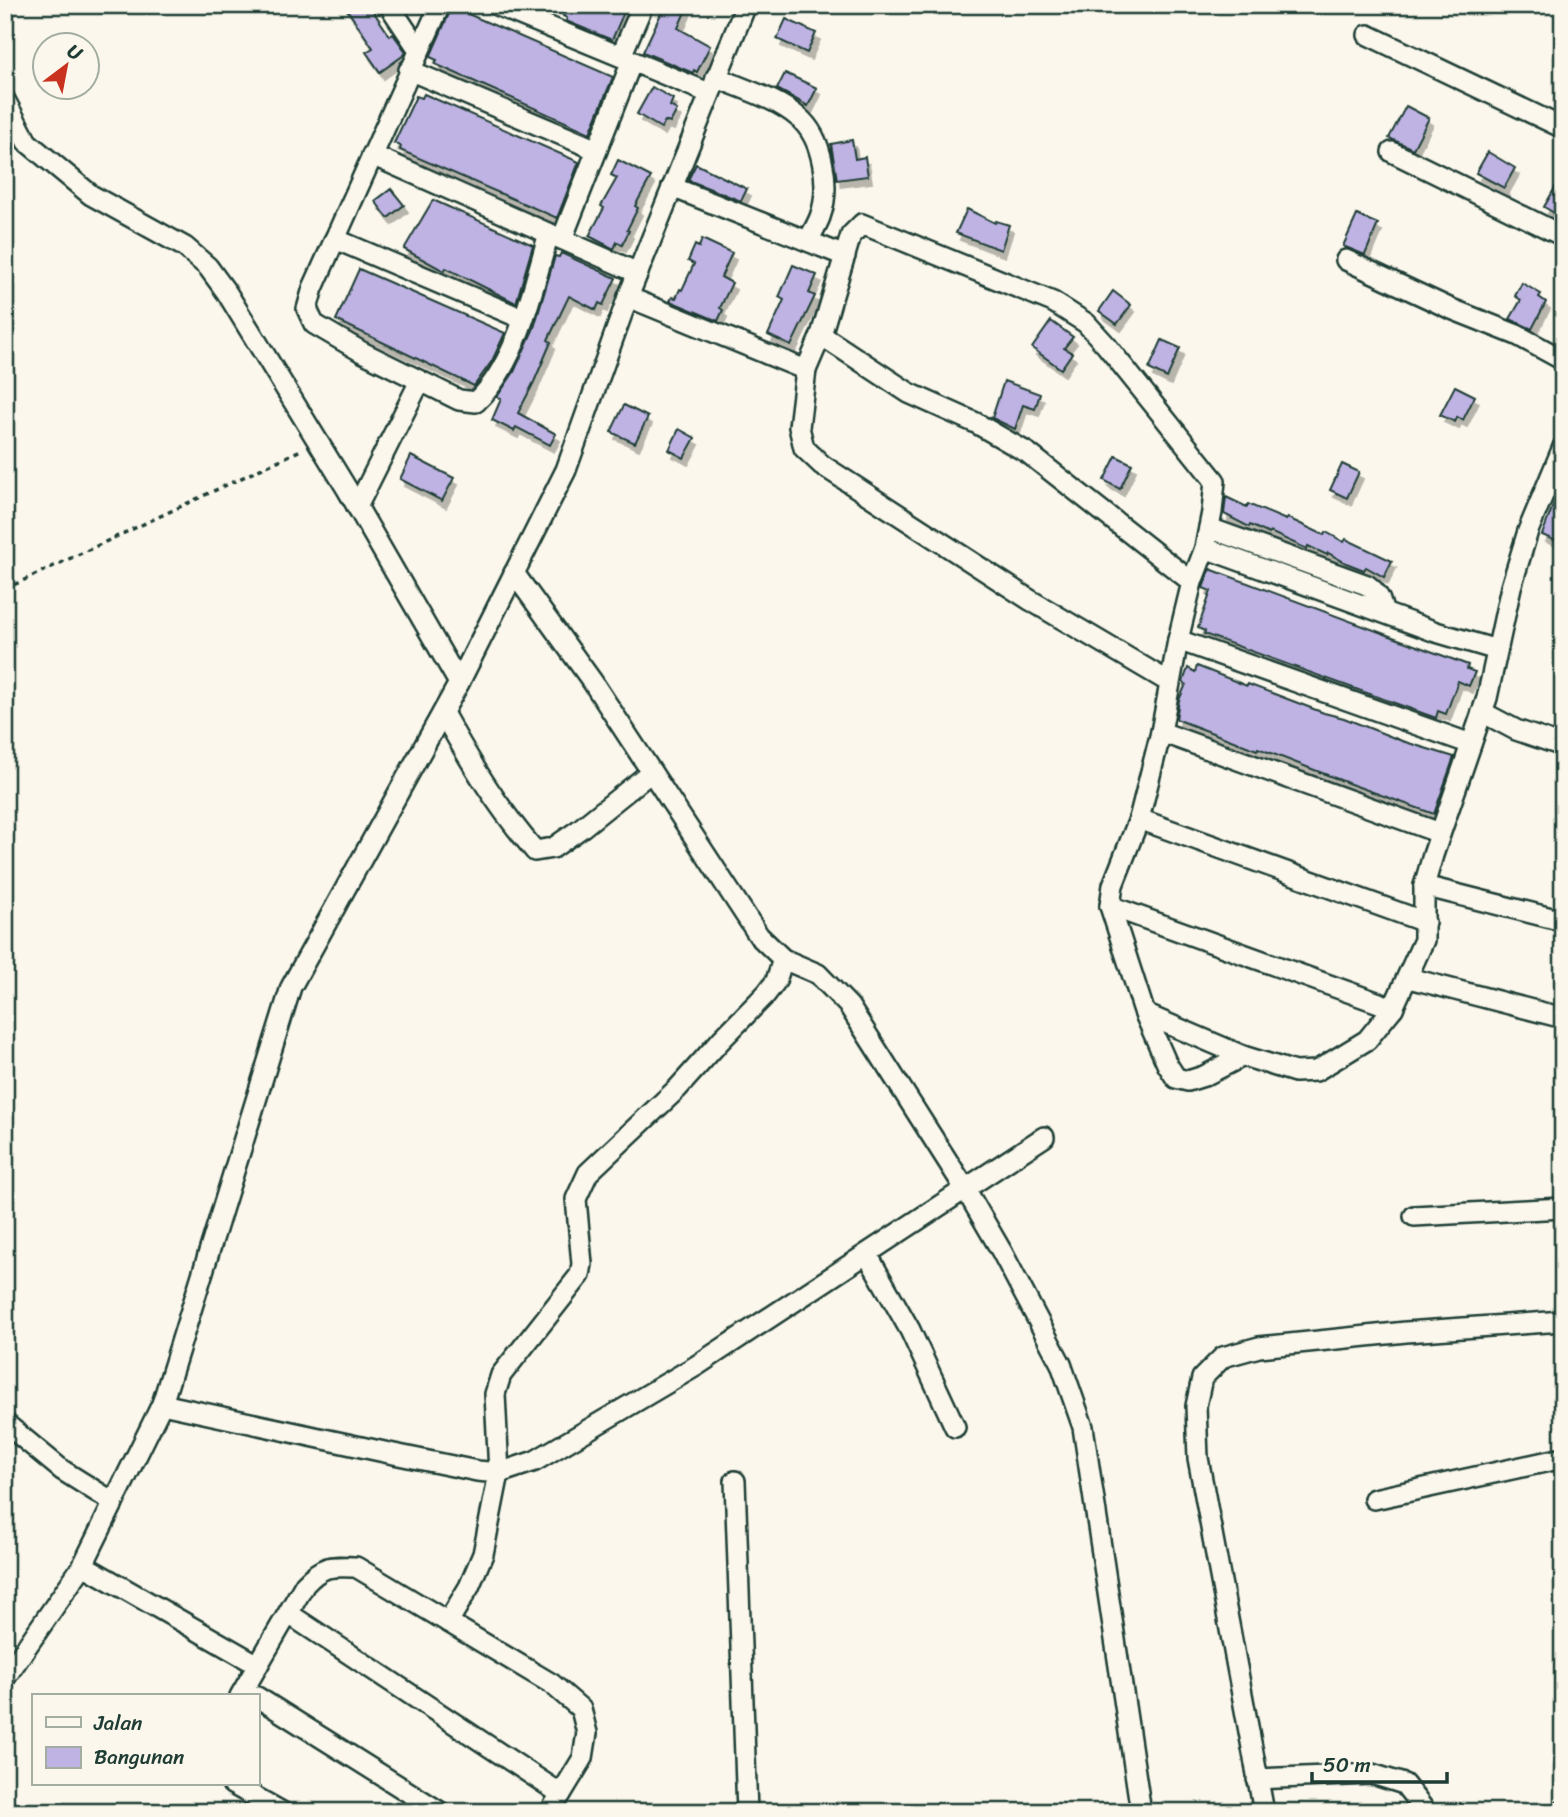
<svg xmlns="http://www.w3.org/2000/svg" width="1568" height="1817" viewBox="0 0 1568 1817" font-family="Sriracha,sans-serif">
<style>
.building{fill:#bfb3e4;stroke:#1f3d34;stroke-width:2;filter:url(#shadow)}
.lines{fill:none;stroke-linecap:round;stroke-linejoin:round}
.minor-casing{stroke:#1f3d34;stroke-width:24}
.path{stroke:#1f3d34;stroke-width:3.5;stroke-dasharray:5 5;stroke-linecap:butt}
.minor{stroke:#fbf7ec;stroke-width:19}
</style>
<defs>
<filter id="shadow"><feDropShadow dx="4" dy="7" stdDeviation="0" flood-color="#0004"/></filter>
</defs>
<rect width="100%" height="100%" fill="#fbf7ec"/>
<filter id="ink" filterUnits="userSpaceOnUse"><feTurbulence type="fractalNoise" baseFrequency=".0143" numOctaves="2"/><feDisplacementMap in="SourceGraphic" scale="14" xChannelSelector="R" yChannelSelector="G"/><feConvolveMatrix kernelMatrix="1 2 1 2 8 2 1 2 1" color-interpolation-filters="sRGB"/></filter>
<g filter="url(#ink)">
<g class="building">
<polygon points="344,5 369,5 390,36 393,34 406,52 404,55 380,72 366,52 373,48"/>
<polygon points="567,5 627,5 612,40 566,21 567,18 563,16"/>
<polygon points="665,5 688,5 678,28 710,46 697,72 694,70 693,73 643,52"/>
<polygon points="452,7 613,77 590,133 435,64 437,60 430,57"/>
<polygon points="786,19 816,33 807,53 777,39"/>
<polygon points="785,73 817,88 808,106 777,89"/>
<polygon points="652,87 673,99 670,106 677,110 670,123 665,121 661,128 637,114"/>
<polygon points="424,94 579,162 557,218 400,150 401,146 394,143 416,96 422,98"/>
<polygon points="1406,106 1429,118 1413,149 1389,138"/>
<polygon points="852,140 855,159 865,157 868,176 837,180 831,144"/>
<polygon points="1488,152 1515,168 1504,188 1476,173"/>
<polygon points="618,160 651,177 635,206 638,208 627,230 629,231 622,245 617,242 614,249 589,236 604,208 601,206 617,178 611,175"/>
<polygon points="696,164 747,189 741,201 688,180"/>
<polygon points="1563,174 1563,218 1544,207"/>
<polygon points="391,189 404,205 388,218 375,201"/>
<polygon points="433,200 533,245 516,303 446,268 444,271 404,249"/>
<polygon points="967,209 995,223 996,221 1009,225 1001,250 956,233"/>
<polygon points="1357,215 1378,224 1365,255 1343,246"/>
<polygon points="702,239 732,253 721,277 732,283 720,308 723,310 718,321 670,301 672,297 676,298 680,289 682,290 694,264 688,261 695,245 699,247"/>
<polygon points="561,253 616,278 603,305 599,303 596,310 569,296 548,340 551,342 534,382 518,413 556,434 550,445 516,427 514,431 492,420 501,399 497,397 514,372 534,328 555,256 559,257"/>
<polygon points="793,265 817,275 809,293 815,296 791,346 768,335 784,300 779,297"/>
<polygon points="359,269 505,333 492,361 474,386 336,320"/>
<polygon points="1522,283 1541,294 1539,297 1546,302 1532,329 1510,319 1521,300 1515,296"/>
<polygon points="1113,291 1131,305 1117,324 1099,311"/>
<polygon points="1051,321 1073,337 1064,348 1072,353 1061,369 1032,348"/>
<polygon points="1162,340 1180,348 1167,378 1149,369"/>
<polygon points="1004,381 1040,394 1035,409 1023,405 1015,429 992,418"/>
<polygon points="1455,386 1475,396 1463,420 1457,417 1455,422 1440,415"/>
<polygon points="624,405 648,417 635,443 611,432"/>
<polygon points="679,429 695,438 684,458 669,450"/>
<polygon points="411,456 454,478 442,501 400,479"/>
<polygon points="1116,456 1132,464 1120,489 1104,480"/>
<polygon points="1342,464 1359,472 1347,498 1330,490"/>
<polygon points="1563,479 1563,544 1542,535"/>
<polygon points="1226,497 1247,507 1248,504 1286,520 1288,518 1324,535 1326,532 1344,542 1346,539 1392,561 1384,577 1366,567 1364,570 1346,563 1328,553 1327,555 1308,546 1307,549 1270,532 1269,534 1250,525 1249,527 1224,514"/>
<polygon points="1210,569 1468,665 1467,669 1475,672 1469,686 1458,681 1446,714 1438,711 1436,718 1204,634 1205,631 1198,628 1211,591 1203,588"/>
<polygon points="1197,666 1247,686 1248,684 1324,713 1344,718 1402,741 1454,757 1434,814 1353,785 1258,748 1257,750 1176,719 1179,700 1186,684 1183,682 1188,668 1195,672"/>
</g>
<g class="lines">
<defs>
<g id="minor">
<polyline points="389,5 419,50"/>
<path d="M440,5L313,288L307,309L314,324L362,352L459,400L476,402C518,363 533,287 549,233"/>
<polyline points="496,5 709,93"/>
<polyline points="1368,35 1563,128"/>
<polyline points="621,56 643,5"/>
<polyline points="409,70 597,150"/>
<path d="M716,77C742,89 776,98 798,117C823,137 831,187 820,217C817,225 812,233 808,241"/>
<polyline points="5,100 27,142 91,195 185,247 208,267 227,293 347,489 459,683"/>
<polyline points="1392,152 1563,236"/>
<polyline points="372,155 638,273"/>
<polyline points="672,187 845,256"/>
<polyline points="335,239 523,319"/>
<polyline points="562,239 632,61"/>
<polyline points="1346,260 1449,308 1517,335 1563,360"/>
<polyline points="628,297 806,370"/>
<polyline points="821,335 909,393 976,423 1028,453 1192,582"/>
<polyline points="357,507 420,381"/>
<path d="M1209,528L1367,585C1378,593 1381,600 1383,612"/>
<polyline points="1205,548 1436,632 1497,650"/>
<polyline points="514,573 592,681 759,936 783,959 818,974 849,1006 966,1190 1002,1252 1061,1364 1083,1427 1141,1812"/>
<polyline points="1178,640 1471,744"/>
<polyline points="1169,682 1030,600 822,465 804,448 799,427 806,370 821,335 851,235 862,224 1053,302 1086,323 1106,345 1215,481 1212,512 1205,548 1192,582 1178,640 1161,732 1139,819 1113,885 1110,906 1145,1014 1167,1064 1176,1078 1188,1081 1204,1076 1243,1056 1295,1072 1316,1071 1367,1040 1393,1008 1424,940 1424,886 1433,855 1487,698 1511,587 1528,531 1563,447"/>
<polyline points="1482,712 1516,730 1563,746"/>
<path d="M443,713C472,765 496,805 535,851L553,848L580,829L651,772"/>
<polyline points="1161,732 1440,833"/>
<polyline points="1139,819 1425,922"/>
<polyline points="1424,886 1563,921"/>
<polyline points="1110,906 1393,1008"/>
<polyline points="1409,978 1563,1018"/>
<polyline points="1145,1014 1243,1056"/>
<polyline points="1414,1216 1563,1208"/>
<polyline points="867,1254 910,1330 955,1427"/>
<polyline points="162,1404 389,1453 477,1471 499,1473 535,1461 696,1366 1044,1137"/>
<polyline points="5,1423 62,1470 113,1502"/>
<polyline points="735,1481 747,1812"/>
<polyline points="1374,1499 1563,1458"/>
<polyline points="83,1565 258,1665"/>
<polyline points="289,1614 561,1794"/>
<polyline points="448,1622 469,1587 483,1554 499,1473 495,1394 501,1375 580,1275 582,1264 576,1199 588,1173 678,1088 721,1040 766,994 776,981 783,959"/>
<polyline points="5,1678 83,1565 162,1404 291,987 459,683 566,470 628,297 746,5"/>
<path d="M240,1696L305,1584C323,1565 330,1566 356,1567L552,1684L581,1709L587,1733L583,1758L550,1812"/>
<polyline points="257,1697 440,1812"/>
<polyline points="1257,1779 1372,1774 1404,1784 1426,1812"/>
<polyline points="232,1784 282,1812"/>
<polyline points="1264,1812 1198,1458 1196,1406 1202,1378 1223,1357 1259,1347 1406,1332 1563,1321"/>
<polyline points="1561,1812 1563,1811"/>
</g>
</defs>
<use href="#minor" class="minor-casing"/>
<polyline class="path" points="5,589 303,449"/>
<use href="#minor" class="minor"/>
</g>
</g>
<rect width="1568" height="1817" fill="none" stroke="#fbf7ec" stroke-width="28"/>
<rect x="14" y="14" width="1540" height="1789" fill="none" stroke="#1f3d34" stroke-width="2.5" filter="url(#ink)"/>
<rect x="32" y="1694" width="228" height="91" fill="#fbf7ec" stroke="#a3ada2" stroke-width="2"/>
<rect x="46" y="1717" width="35" height="10" fill="#fbf7ec" stroke="#a3ada2" stroke-width="2"/>
<text x="94" y="1730" font-size="21" fill="#1f3d34">Jalan</text>
<rect x="46" y="1747" width="35" height="21" fill="#bfb3e4" stroke="#a3ada2" stroke-width="2"/>
<text x="94" y="1764" font-size="21" fill="#1f3d34">Bangunan</text>
<g transform="translate(66 66) rotate(32)"><circle r="33" fill="#fbf7ec" stroke="#a3ada2" stroke-width="2"/>
<path d="M0-5L12 26L0 18L-12 26Z" fill="#c8321e"/>
<text y="-10" font-size="19" font-weight="bold" text-anchor="middle" fill="#1f3d34">U</text>
</g>
<path d="M1312 1772v10h135v-10" fill="none" stroke="#1f3d34" stroke-width="3.5"/>
<text x="1323" y="1772" font-size="21" fill="#1f3d34" stroke="#fbf7ec" stroke-width="5" paint-order="stroke">50 m</text>
</svg>
